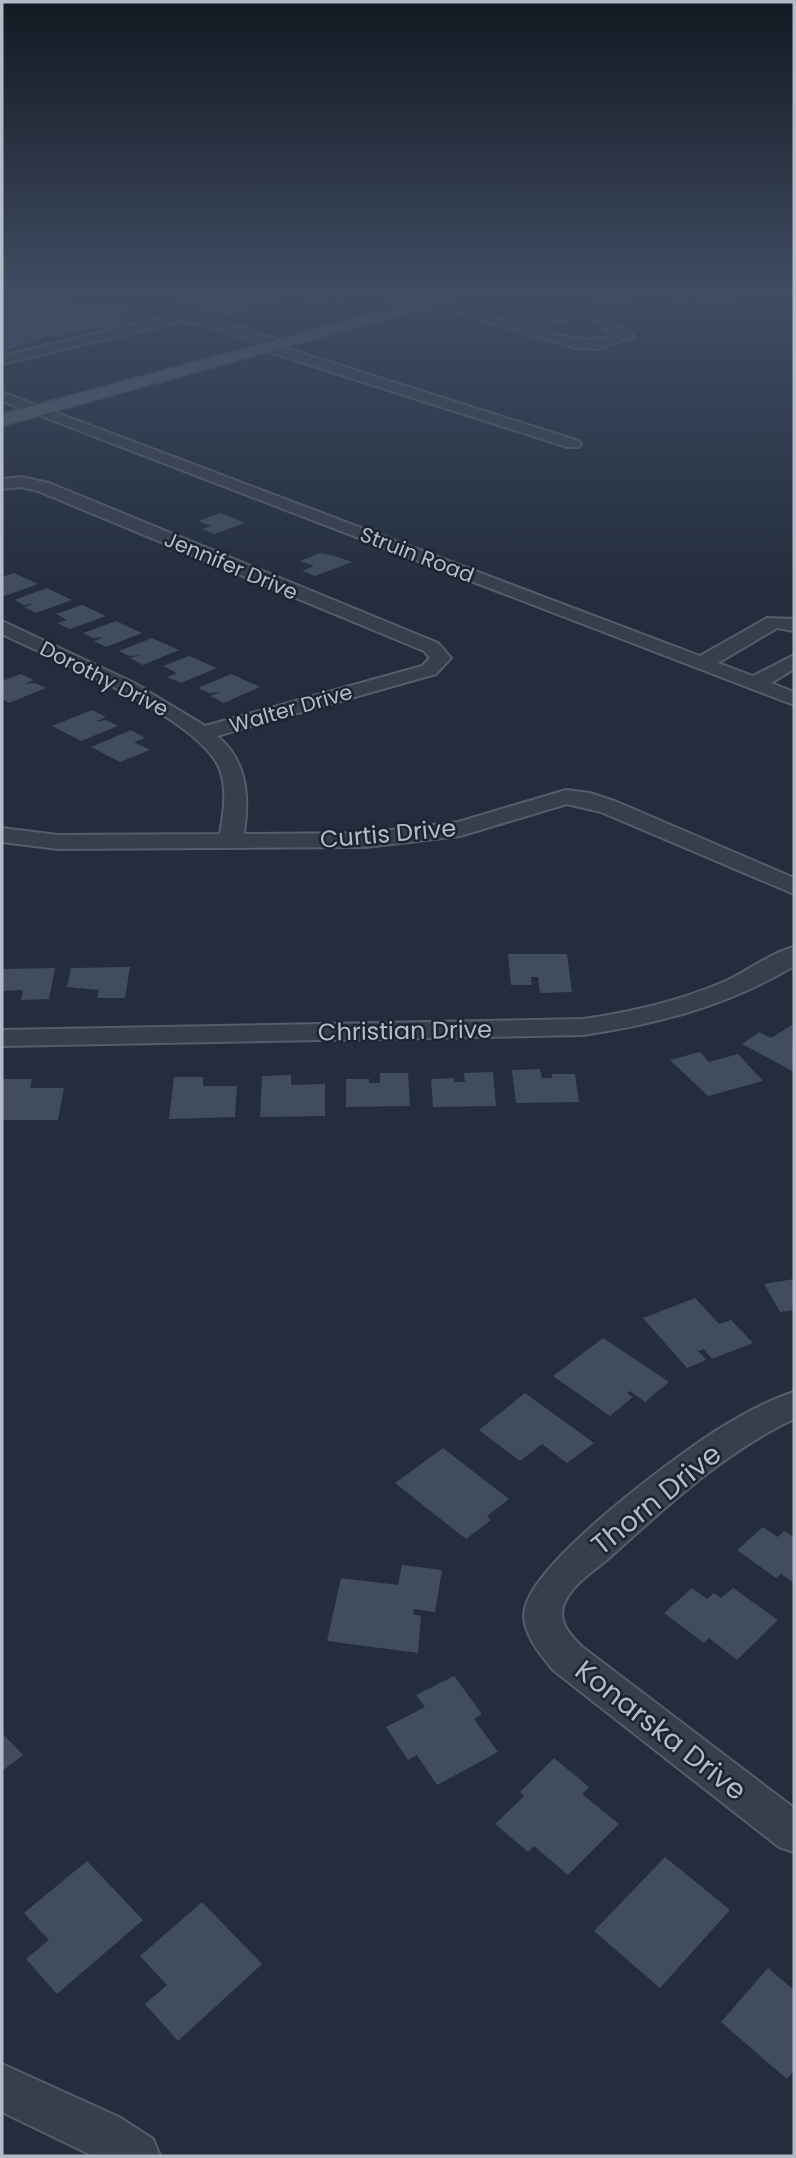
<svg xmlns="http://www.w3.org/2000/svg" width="796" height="2158" viewBox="0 0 796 2158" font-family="Poppins,sans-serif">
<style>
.building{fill:#424c5f}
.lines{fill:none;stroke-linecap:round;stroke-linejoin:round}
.minor-casing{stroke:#555d6b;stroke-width:4}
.major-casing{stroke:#404856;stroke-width:3}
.minor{fill:#373f4d;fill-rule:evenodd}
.major{fill:#555e6d;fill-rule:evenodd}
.labels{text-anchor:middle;stroke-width:5;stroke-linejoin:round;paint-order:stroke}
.far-street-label{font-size:21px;fill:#b3bac8;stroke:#1c2432}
.street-label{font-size:24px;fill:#b3bac8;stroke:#1c2432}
.near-street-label{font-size:28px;fill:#b3bac8;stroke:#1c2432}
</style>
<rect width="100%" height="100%" fill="#232d3d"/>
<g class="building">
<polygon points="2,293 116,293 87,301 74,301 72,304 128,305 141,310 129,313 121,325 105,329 98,327 57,337 51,335 2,352"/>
<polygon points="264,293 286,301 279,302 284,304 220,317 150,294"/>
<polygon points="221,513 245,523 214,534 202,529 211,526 198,521"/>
<polygon points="321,553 338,557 352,562 315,576 302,571 314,566 300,561"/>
<polygon points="14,573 38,584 2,597 2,577"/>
<polygon points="47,588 72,600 36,613 24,607 34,604 24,605 14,600"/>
<polygon points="82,605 106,616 70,629 57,623 67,620 56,614"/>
<polygon points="116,621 142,633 106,647 94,641 104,637 93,638 83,633"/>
<polygon points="152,638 179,650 143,665 130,658 140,655 129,656 119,651"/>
<polygon points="189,656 217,668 181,683 167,677 177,673 163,666"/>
<polygon points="21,674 34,680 24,684 35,683 46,688 9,703 2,699 2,681"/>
<polygon points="231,674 260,687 224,703 210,696 220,692 209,693 198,688"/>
<polygon points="92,710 106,717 95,722 106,720 118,726 81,741 52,726"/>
<polygon points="131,730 145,738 134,742 150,750 120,762 91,747"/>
<polygon points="508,954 567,954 572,992 540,993 538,977 531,977 532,985 511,985"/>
<polygon points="130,967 125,998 97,998 99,990 67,987 71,968"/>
<polygon points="55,968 49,999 21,1000 23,990 2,991 2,969"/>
<polygon points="792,1025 794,1072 742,1044 759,1032 771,1038"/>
<polygon points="700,1052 709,1062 738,1054 763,1081 708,1096 670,1060"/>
<polygon points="540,1069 542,1078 553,1078 551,1074 575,1074 579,1102 516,1103 512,1070"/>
<polygon points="493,1072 496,1106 433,1107 431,1079 454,1078 454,1082 465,1082 464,1073"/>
<polygon points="380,1073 408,1073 410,1106 346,1107 346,1079 369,1079 369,1083 380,1083"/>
<polygon points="291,1075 291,1085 325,1084 325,1116 260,1117 262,1076"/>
<polygon points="174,1077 203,1077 203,1086 237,1086 235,1117 169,1119"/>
<polygon points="2,1079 32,1079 30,1088 64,1088 58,1120 2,1120"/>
<polygon points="794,1279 794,1310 780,1312 764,1284"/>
<polygon points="695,1298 719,1324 731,1320 753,1343 712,1359 704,1349 698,1351 706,1360 687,1368 643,1318"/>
<polygon points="603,1338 669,1382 645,1402 630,1391 627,1393 633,1397 610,1416 553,1376"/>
<polygon points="525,1393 594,1443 567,1463 542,1444 520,1461 479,1430"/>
<polygon points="443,1448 509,1499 487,1516 491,1520 466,1539 395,1483"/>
<polygon points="763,1527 778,1537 784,1531 792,1536 794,1534 794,1583 781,1574 776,1578 737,1550"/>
<polygon points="402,1565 442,1570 435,1612 414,1609 413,1614 421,1616 418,1653 327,1641 341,1578 398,1585"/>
<polygon points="692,1588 707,1599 714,1593 721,1598 733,1588 778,1620 737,1660 709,1638 704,1643 664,1613"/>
<polygon points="454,1676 482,1714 474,1719 498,1752 437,1785 417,1755 408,1760 386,1727 425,1707 416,1695"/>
<polygon points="2,1733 23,1755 2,1771"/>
<polygon points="554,1758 589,1787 582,1794 619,1824 568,1875 534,1846 528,1852 495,1824 524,1796 520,1792"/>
<polygon points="665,1857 730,1910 660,1988 594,1931"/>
<polygon points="87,1861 143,1920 57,1994 26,1959 49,1940 24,1913"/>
<polygon points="202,1902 262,1964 178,2041 145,2004 167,1985 140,1956"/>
<polygon points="768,1968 794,1990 794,2071 787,2079 721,2022"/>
</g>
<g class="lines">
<defs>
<g id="minor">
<polygon points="304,293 335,296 368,293 335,304 306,301"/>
<polygon points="371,293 392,293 429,307 422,311"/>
<path d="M626,293L639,296L596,310L634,336L597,349L576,348L428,304L435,300L519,324ZM583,314L616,335C586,344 564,336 534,328Z"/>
<polygon points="647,293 689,296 777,293 771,297 689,304"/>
<polygon points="177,314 209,317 285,342 285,348 579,441 581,444 579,447 567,447 266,351 266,345 202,324 177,322 2,364 2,356"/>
<polygon points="2,392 700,656 767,618 794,619 794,631 777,628 718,663 753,676 794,655 794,669 771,683 794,692 794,705 2,401"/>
<path d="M21,477L49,483L438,643L451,658L436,674L217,736C248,761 249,798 244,834L366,833L458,822L566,790L590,793L617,802L794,878V894L601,812L567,804L460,836L366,847L58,849L2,842V828L58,835L220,834C224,812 228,785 218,765C192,714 54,660 2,634V621L134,683L205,726L422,666L430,658L424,651L38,491L21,487L2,489V479Z"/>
<path d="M794,947V966C729,1005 658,1024 583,1035L2,1046V1030L583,1019C632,1012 680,1001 726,981C748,971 770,953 794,947Z"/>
<path d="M794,1392V1419C724,1452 666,1507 609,1558C594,1571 571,1585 564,1604C557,1622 570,1634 581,1646L794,1808V1852L779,1847L553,1670C540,1654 520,1631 525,1609C534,1561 678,1454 722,1427C745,1413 769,1400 794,1392Z"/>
<polygon points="2,2064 119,2117 153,2139 160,2156 93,2156 2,2112"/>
</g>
<polygon id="major" points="451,293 479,293 2,426 2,414"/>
</defs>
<use href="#minor" class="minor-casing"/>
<use href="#major" class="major-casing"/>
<use href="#minor" class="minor"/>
<use href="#major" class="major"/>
</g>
<linearGradient id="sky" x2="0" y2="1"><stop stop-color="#131922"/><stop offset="0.49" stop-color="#3f4c62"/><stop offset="1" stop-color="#3f4c62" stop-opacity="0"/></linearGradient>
<rect width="796" height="596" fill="url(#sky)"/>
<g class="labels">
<g class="far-street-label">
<text transform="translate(417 555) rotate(21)" y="7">Struin Road</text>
<text transform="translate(231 566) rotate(23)" y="7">Jennifer Drive</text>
<text transform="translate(104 679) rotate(27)" y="7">Dorothy Drive</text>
<text transform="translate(291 709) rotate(-16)" y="7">Walter Drive</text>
</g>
<g class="street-label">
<text transform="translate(388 834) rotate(-5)" y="8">Curtis Drive</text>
<text transform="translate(405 1031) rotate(-1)" y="8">Christian Drive</text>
</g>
<g class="near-street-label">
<text transform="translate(656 1499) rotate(-39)" y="10">Thorn Drive</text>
<text transform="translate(661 1730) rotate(38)" y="10">Konarska Drive</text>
</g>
</g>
<rect width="796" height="2158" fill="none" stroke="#b3bac8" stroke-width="7"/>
</svg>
